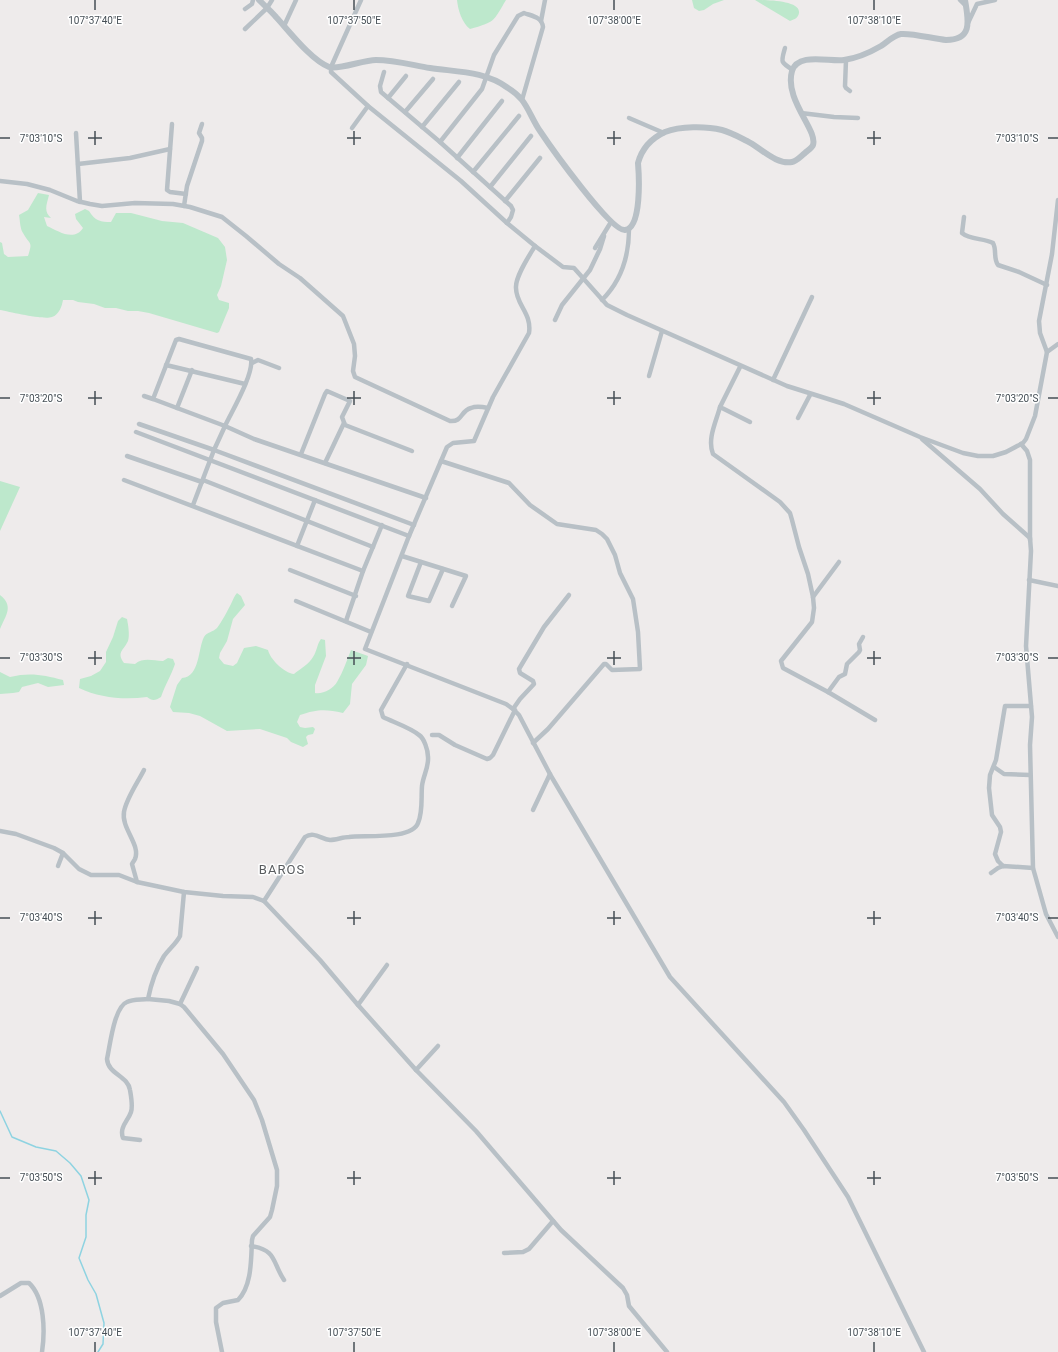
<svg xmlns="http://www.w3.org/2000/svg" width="1058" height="1352" viewBox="0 0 1058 1352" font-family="Roboto,sans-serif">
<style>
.green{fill:#bde8cc}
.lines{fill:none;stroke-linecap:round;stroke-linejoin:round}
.stream{stroke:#8ed3e1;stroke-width:1.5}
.minor{stroke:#b8c0c6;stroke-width:4.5}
.tertiary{stroke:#b8c0c6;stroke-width:6}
.ticks{fill:none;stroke:#464f56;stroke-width:1.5}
.labels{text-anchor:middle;stroke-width:3;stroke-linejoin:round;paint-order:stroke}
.quarter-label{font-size:13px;letter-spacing:1px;fill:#595c5f;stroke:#fff}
.ticks-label{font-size:10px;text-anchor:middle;fill:#464f56;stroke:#fff;stroke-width:3;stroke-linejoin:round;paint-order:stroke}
</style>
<rect width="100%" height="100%" fill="#eeebeb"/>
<g class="green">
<path d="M457,0H506C493,22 495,22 470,29C462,23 458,10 457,0Z"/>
<polygon points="692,0 724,0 713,4 704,10 699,11 694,8"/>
<path d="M755,0C764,0 801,0 799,13C798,18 795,19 790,21Z"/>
<path d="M38,193L49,195C47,204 43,211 51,218L44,217L47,226C58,231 74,242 83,228L76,219L75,214L85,209L89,211C95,221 101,222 111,222L116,213H131L162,221L183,223L218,238L225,247L227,260L221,286L217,295L219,300L229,303V308L219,332L217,333L149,313L138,311H128L116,308H105L94,304L78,302L73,300H63C62,306 59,315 52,317C43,320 11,312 0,310V242L2,243L4,254L8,257L28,256C33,240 30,246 23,233C20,229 20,220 19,215L28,210Z"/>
<polygon points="0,481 20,487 0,531"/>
<path d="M237,593L241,596L245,605L233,619L227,641L220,653L219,658L224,664L233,666L237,663L244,648L256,646L268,650C270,659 284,673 294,674C300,669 309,664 313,657C317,651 317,644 321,639L325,640L326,656L315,685V693C322,695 334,688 337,682C343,672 347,660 351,650L368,656L366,665L352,684L350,704L343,713C326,709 317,709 300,715L297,722L300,727L305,728L313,727L315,729L313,734L308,735L306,737L308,744L303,747L291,742L287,738L260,729L227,731L200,716L189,713L173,712L170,707L177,685L182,678C200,677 198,648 204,637C207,632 213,632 217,628C221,623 228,610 231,604C233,600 234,596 237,593Z"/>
<path d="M0,595C14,606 6,615 0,629Z"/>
<path d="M122,617L127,619C128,624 130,635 128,641C124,650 116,652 124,663L135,664C144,657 153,661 163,661L168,658L173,659L175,664C171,676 165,685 161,697C155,701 152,701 147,697C124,700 100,698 79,688L80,679L91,676L100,671L106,662V652L113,637L118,621Z"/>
<path d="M0,672L10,677C30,672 44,675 63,680L64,685L48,687L38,683L22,687L19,692L13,693L0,694Z"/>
</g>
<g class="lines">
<polyline class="stream" points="0,1111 12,1137 36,1147 56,1151 70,1163 81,1176 89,1200 86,1215 86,1237 79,1258 88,1280 96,1294 104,1323 103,1344 98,1352"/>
<g class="minor">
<path d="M361,0L331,67V72L368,106L461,181L507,223L535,246C529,256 515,277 516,288C516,305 532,313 529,333L493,397L474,441L453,443L447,447L409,536L365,649L506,704L513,709L519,715L551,776L670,977L784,1102L804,1130L848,1197L924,1352"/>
<polyline points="960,0 966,6"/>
<polyline points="245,9 252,4 253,0"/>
<polyline points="541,21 545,0"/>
<polyline points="968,23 977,4 995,0"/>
<polyline points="284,26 296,0"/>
<polyline points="245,29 267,8 272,0"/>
<path d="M785,48C781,62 780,62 793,70"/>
<polyline points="846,60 845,86 846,88 850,91"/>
<polyline points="384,72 380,86 381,92 440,142 511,206 513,210 511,217 507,223"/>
<polyline points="388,98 406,76"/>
<polyline points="405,112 433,79"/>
<polyline points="801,113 834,117 858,118"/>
<polyline points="629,118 664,133"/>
<polyline points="172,124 167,190 170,192 186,194"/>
<polyline points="422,127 459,82"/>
<polyline points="352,128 368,106"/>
<polyline points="76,133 80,202"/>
<path d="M440,142L482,89L494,55L518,16L524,13C532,16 542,17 543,27L522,100"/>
<polyline points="457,158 502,101"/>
<polyline points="78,164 130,158 170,149"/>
<polyline points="473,172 519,116"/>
<path d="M0,181L27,184L50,190L77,201L90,204L102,206L135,203L173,204L190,207L222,217L246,236L279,264L300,278L343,316L354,344L355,356L353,371L355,377L450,421C463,422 460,411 471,408C476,406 483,407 488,408"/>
<polyline points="490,187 531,136"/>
<polyline points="505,201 540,158"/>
<polyline points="184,206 187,186 202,141 202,138 199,133 202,124"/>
<path d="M964,217L962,233C970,240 984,238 993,243C997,250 993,258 998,265L1019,272L1047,285"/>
<polyline points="535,246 563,267 574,268 607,305 627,315 787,386 844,404 920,437 963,453 978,456 993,456 1006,452 1023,443 1026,439 1035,416 1047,352 1058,344"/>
<polyline points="595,248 611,222"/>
<path d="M602,300C621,281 629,255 629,229"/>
<polyline points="555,320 562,305 590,270 600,249 604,236"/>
<polyline points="1047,352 1040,333 1039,321 1052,254 1058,200"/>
<polyline points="252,363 258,360 279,368"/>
<polyline points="166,365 245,384"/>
<polyline points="740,367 720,407 750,422"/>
<polyline points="649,376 662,331"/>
<polyline points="773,380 812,297"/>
<polyline points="144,396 153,399"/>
<path d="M720,407C716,422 707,439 713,454L780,502L790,513L792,520L799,547L808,574L813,597L814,608L812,622L781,661L783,668L828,692L875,720"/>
<polyline points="177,408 192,370"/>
<polyline points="798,418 810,395"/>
<polyline points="139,424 214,450 414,525"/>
<polyline points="136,432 409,536"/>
<polyline points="922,439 980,489 1003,514 1030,538 1031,551 1026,646 1032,717 1030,745 1033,868 1046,914 1058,937"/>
<polyline points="1021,444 1027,451 1030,460 1030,540"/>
<polyline points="301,454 325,394 327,391 350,401 342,417 345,425 412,451"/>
<polyline points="127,456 202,482"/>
<polyline points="441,461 509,483 530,505 557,524 596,530 602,534 607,539 615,555 620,573 633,599 638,632 640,669 612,670 606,664 604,664 548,729 533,743"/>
<polyline points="325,463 344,423"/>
<polyline points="124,480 363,571"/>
<polyline points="203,480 373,547"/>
<path d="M193,505L214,450L225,426L153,399L176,340L179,339L251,359C254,374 232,411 225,426L254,439L426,498"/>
<polyline points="297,546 315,500"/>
<polyline points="402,556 466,576 452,606"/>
<polyline points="421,562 408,596 429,601 443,569"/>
<polyline points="290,570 356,596"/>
<polyline points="1029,580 1058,586"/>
<polyline points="813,597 839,562"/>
<polyline points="296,601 371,632"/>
<polyline points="346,621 363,571 382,525"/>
<polyline points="828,692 839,677 845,674 847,664 859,652 860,650 859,644 863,637"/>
<polyline points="513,709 520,699 534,684 533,681 520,673 519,669 544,627 569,595"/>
<polyline points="432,735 439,735 455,745 487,759 490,758 493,755 515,710"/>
<polyline points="994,767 1004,774 1030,775"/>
<polyline points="533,810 550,774"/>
<polyline points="0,831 16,834 54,848 63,853 79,869 91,875 119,875 137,882 184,892 223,896 253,897 264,901 320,960 358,1005 416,1070 476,1131 561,1230 623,1288 627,1295 629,1306 667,1352"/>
<polyline points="58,866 63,853"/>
<polyline points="1003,866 998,861 995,854 1001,832 1000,827 992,815 989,788 990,775 996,760 1005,706 1031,706"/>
<polyline points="991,873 998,868 1003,866 1033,868"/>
<path d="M137,882L132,864C133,862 134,861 135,859C141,845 121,828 124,812C126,799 138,782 144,770"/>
<path d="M264,901L305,837C314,831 321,839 330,840C336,840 343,837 349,837C364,835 412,840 418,823C423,812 421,798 422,786C423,776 429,767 428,757C428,750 424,738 419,735C411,728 393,722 383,717L381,710L407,664"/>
<path d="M148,999L169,1001L180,1004L184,1007L223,1054L254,1100L262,1120L277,1170V1186L272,1210L270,1217L253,1236L252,1240C251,1259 252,1286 238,1300L223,1303L216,1308V1322L222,1352"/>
<polyline points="180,1004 197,968"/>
<polyline points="358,1005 387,965"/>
<polyline points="416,1070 438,1046"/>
<path d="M140,1140L123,1138C119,1127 128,1121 131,1112C133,1106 131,1096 130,1090C128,1076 108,1074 107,1059C110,1046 114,1007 127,1002C133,999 142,1000 148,999C151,984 156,969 164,956C169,949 176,944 180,936L184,892"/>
<path d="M251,1246C277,1250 272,1262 284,1280"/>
<polyline points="504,1253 523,1252 529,1249 553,1221"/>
<path d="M0,1296L21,1283H29C45,1298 45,1332 42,1352"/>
</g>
<path class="tertiary" d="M259,0C265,6 271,11 276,17C289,31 311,60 329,67C339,70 363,60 376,60C394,60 412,65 430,68C457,72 485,71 508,88C513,91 518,95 522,100C529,109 533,121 540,131C550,146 611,232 625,230C642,228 639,175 638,163C642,148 652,138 665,132C680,126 706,126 722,130C730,132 739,137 747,141C761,148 776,165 792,162C797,161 801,156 805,153C807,151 812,148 813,145C818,130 784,100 792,71C798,52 829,62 844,60C858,58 869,53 881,46C887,42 894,35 901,34C913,33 934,39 946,40C974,40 968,19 965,0"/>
</g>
<path class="ticks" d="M95,0V10M354,0V10M614,0V10M874,0V10M95,131V145M354,131V145M614,131V145M874,131V145M0,138H10M88,138H102M347,138H361M607,138H621M867,138H881M1048,138H1058M95,391V405M354,391V405M614,391V405M874,391V405M0,398H10M88,398H102M347,398H361M607,398H621M867,398H881M1048,398H1058M95,651V665M354,651V665M614,651V665M874,651V665M0,658H10M88,658H102M347,658H361M607,658H621M867,658H881M1048,658H1058M95,911V925M354,911V925M614,911V925M874,911V925M0,918H10M88,918H102M347,918H361M607,918H621M867,918H881M1048,918H1058M95,1171V1185M354,1171V1185M614,1171V1185M874,1171V1185M0,1178H10M88,1178H102M347,1178H361M607,1178H621M867,1178H881M1048,1178H1058M95,1342V1352M354,1342V1352M614,1342V1352M874,1342V1352"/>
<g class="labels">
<g class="quarter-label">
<text x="282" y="874">BAROS</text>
</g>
</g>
<g class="ticks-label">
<text x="95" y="24">107°37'40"E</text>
<text x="354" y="24">107°37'50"E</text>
<text x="614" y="24">107°38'00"E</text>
<text x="874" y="24">107°38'10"E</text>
<text x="41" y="142">7°03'10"S</text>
<text x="1017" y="142">7°03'10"S</text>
<text x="41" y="402">7°03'20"S</text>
<text x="1017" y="402">7°03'20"S</text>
<text x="41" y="661">7°03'30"S</text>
<text x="1017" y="661">7°03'30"S</text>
<text x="41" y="921">7°03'40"S</text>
<text x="1017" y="921">7°03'40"S</text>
<text x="41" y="1181">7°03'50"S</text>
<text x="1017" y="1181">7°03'50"S</text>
<text x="95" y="1336">107°37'40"E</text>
<text x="354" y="1336">107°37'50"E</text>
<text x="614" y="1336">107°38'00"E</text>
<text x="874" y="1336">107°38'10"E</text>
</g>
</svg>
